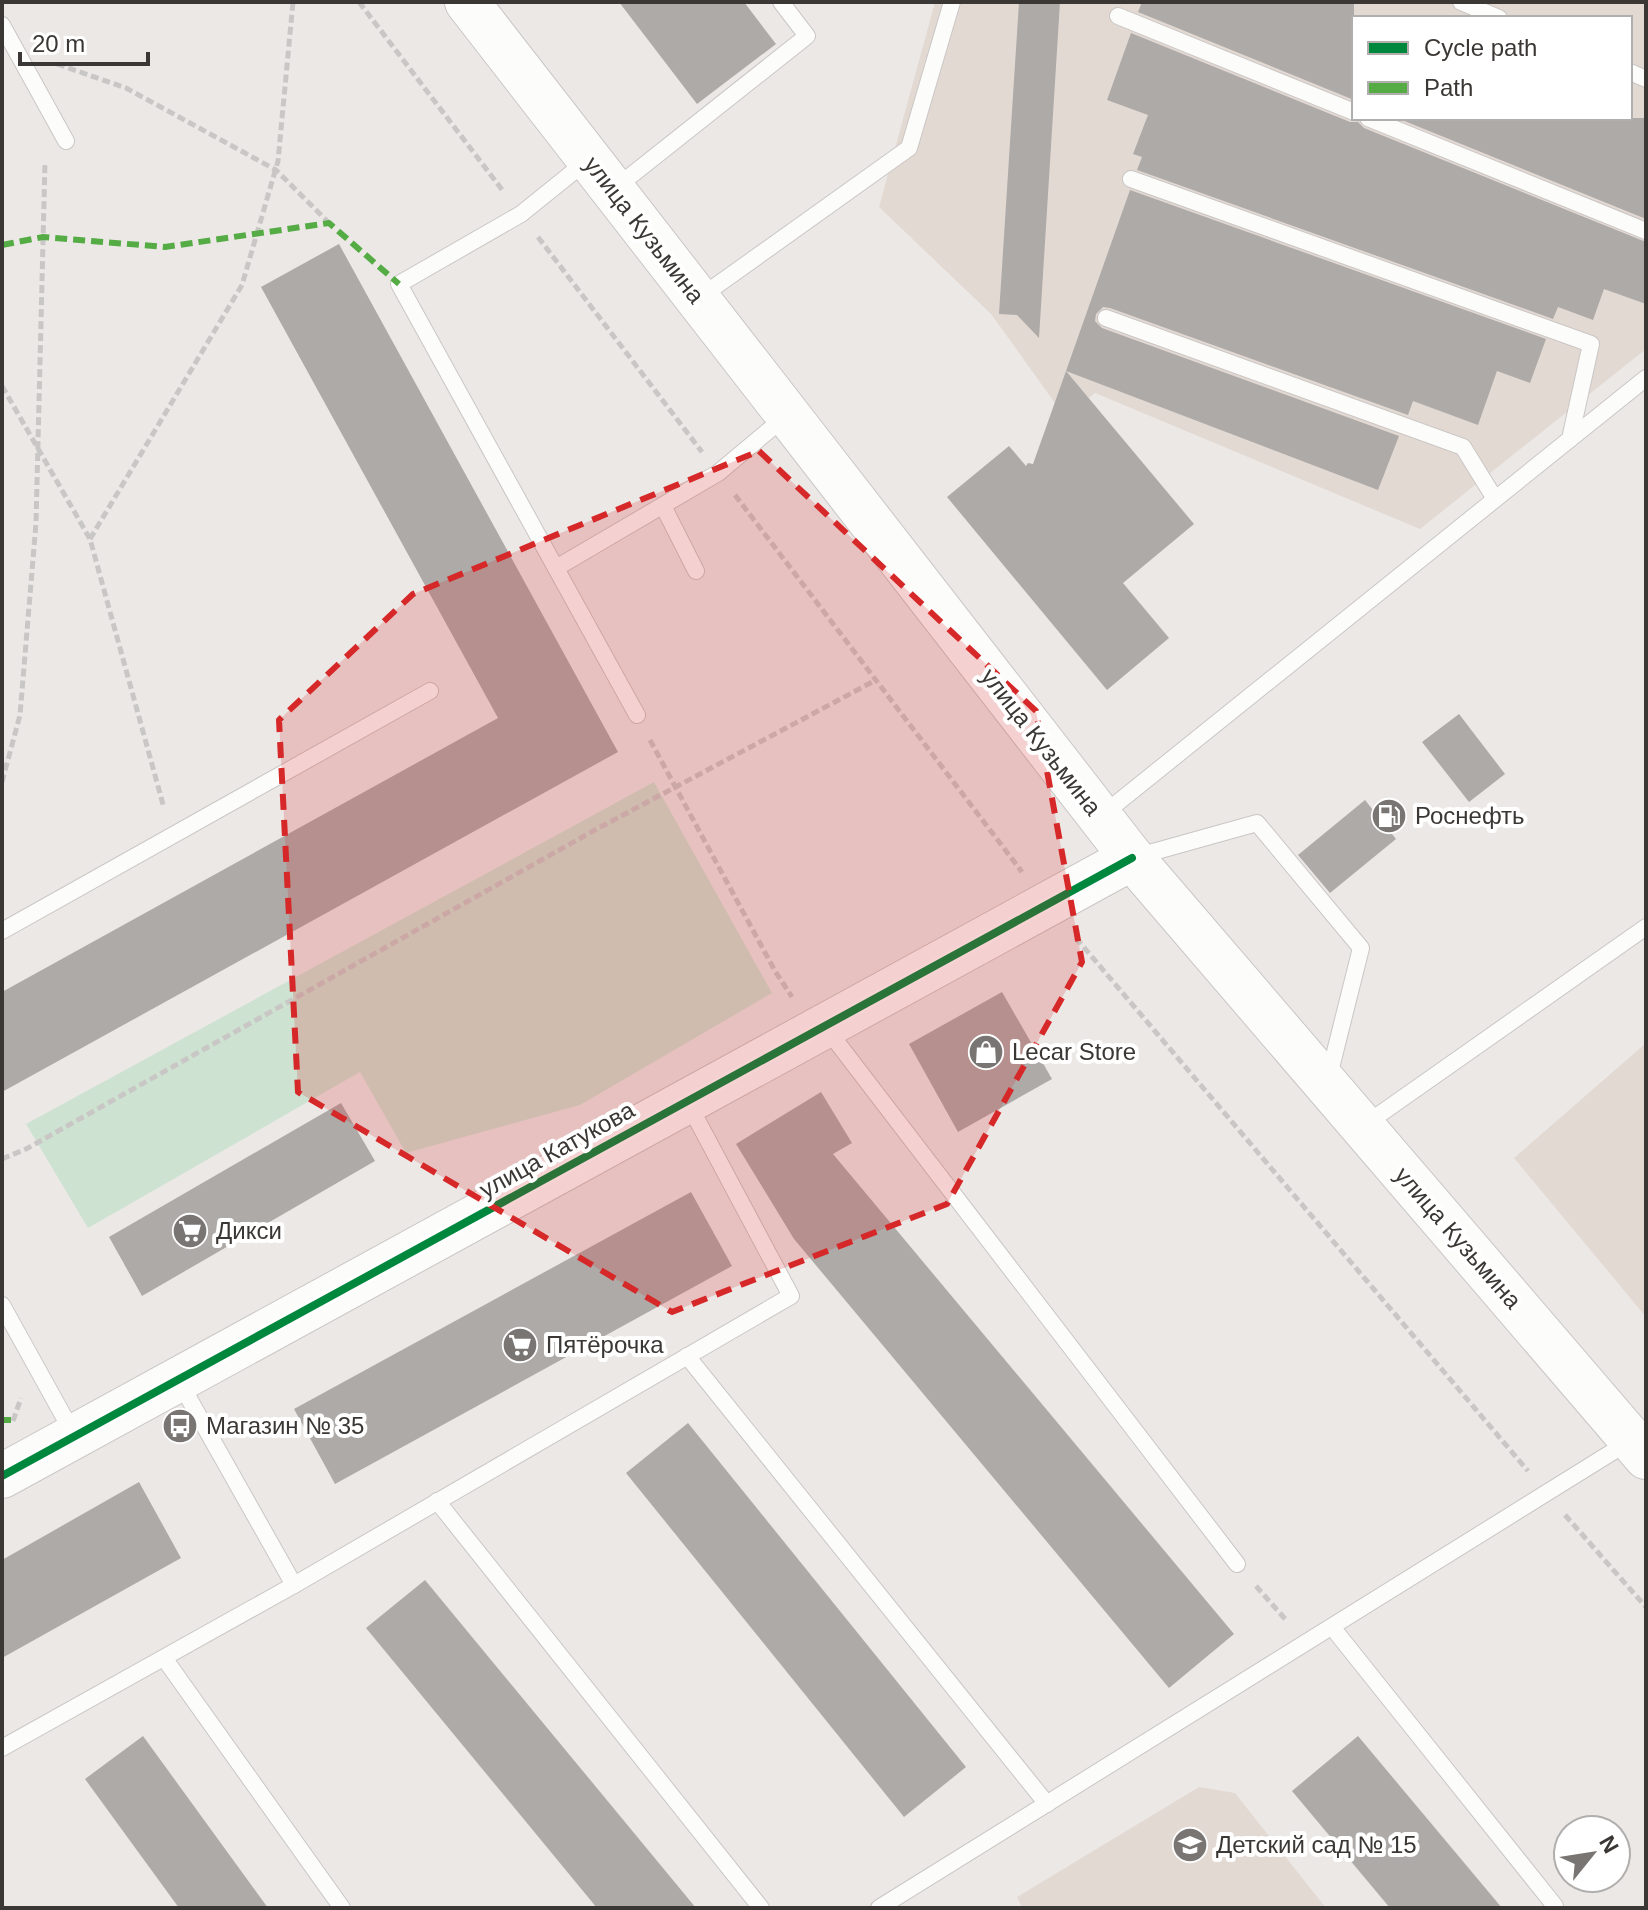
<svg xmlns="http://www.w3.org/2000/svg" width="1648" height="1910" viewBox="0 0 1648 1910" font-family="Helvetica,sans-serif">
<style>
.built{fill:#e3d9d3;fill-rule:evenodd}
.green{fill:#cee2d1}
.building{fill:#adaaa8}
.lines{fill:none;stroke-linecap:round;stroke-linejoin:round}
.lane-casing{stroke:#cac6c4;stroke-width:18}
.secondary-casing{stroke:#cac6c4;stroke-width:46}
.path{stroke:#c9c7c5;stroke-width:5;stroke-dasharray:8 4;stroke-linecap:butt}
.lane{stroke:#fcfcfb;stroke-width:16}
.secondary{stroke:#fcfcfb;stroke-width:44}
.quiet{stroke:#55ac45;stroke-width:6;stroke-dasharray:12 6;stroke-linecap:butt}
.cycleway-casing{stroke:#fff;stroke-width:13}
.cycleway{stroke:#00873e;stroke-width:8}
.marked{fill:#d62828;fill-opacity:0.2;stroke:#d62828;stroke-width:6;stroke-dasharray:16 10;stroke-linejoin:round}
.labels{text-anchor:middle;stroke-width:8;stroke-linejoin:round;paint-order:stroke}
.street-label{font-size:24px;fill:#3b3735;stroke:#fff}
.poi-label{font-size:24px;fill:#3b3735;stroke:#fff;text-anchor:start}
</style>
<rect width="100%" height="100%" fill="#ece8e6"/>
<g class="built">
<path d="M935,2H1646V349L1420,529L1095,393L1065,417L991,314L879,207ZM1354,18H1630V118H1354Z"/>
<polygon points="1646,1043 1646,1317 1514,1158"/>
<polygon points="1199,1787 1235,1793 1326,1908 1022,1908 1017,1897"/>
</g>
<polygon class="green" points="654,782 772,993 580,1105 406,1153 360,1072 88,1228 26,1124"/>
<g class="building">
<polygon points="619,2 744,2 776,44 697,104"/>
<polygon points="1019,2 1060,2 1039,338 1017,315 999,314"/>
<polygon points="1142,2 1354,2 1354,100 1138,12"/>
<polygon points="1131,33 1350,122 1358,122 1364,128 1646,242 1646,304 1604,289 1593,320 1558,307 1553,319 1137,170 1142,157 1133,154 1148,115 1107,100"/>
<polygon points="1397,118 1646,118 1646,219"/>
<polygon points="1130,190 1546,339 1530,383 1497,371 1478,425 1413,401 1408,415 1110,308 1103,307 1096,314 1095,321 1102,328 1399,436 1378,490 1066,371"/>
<polygon points="339,244 618,752 2,1092 2,992 498,718 261,287"/>
<polygon points="1066,371 1194,524 1123,583 1169,638 1107,690 947,497 1009,446 1026,466 1028,463 1033,464"/>
<polygon points="1459,714 1505,774 1469,802 1422,742"/>
<polygon points="1365,800 1396,839 1330,893 1298,855"/>
<polygon points="1002,992 1052,1079 958,1132 909,1044"/>
<polygon points="821,1092 852,1143 833,1154 1234,1634 1169,1688 794,1239 736,1144"/>
<polygon points="341,1103 375,1161 142,1296 109,1237"/>
<polygon points="691,1192 732,1266 335,1484 294,1409"/>
<polygon points="688,1423 966,1767 904,1817 626,1473"/>
<polygon points="139,1482 181,1558 2,1658 2,1560"/>
<polygon points="425,1580 696,1908 597,1908 366,1628"/>
<polygon points="143,1736 268,1908 179,1908 85,1779"/>
<polygon points="1358,1736 1502,1908 1390,1908 1292,1791"/>
</g>
<g class="lines">
<defs>
<g id="lane">
<polyline points="1461,2 1499,18"/>
<polyline points="1118,16 1354,112"/>
<polyline points="2,25 66,141"/>
<polyline points="1630,72 1646,79"/>
<polyline points="1368,118 1646,231"/>
<polyline points="588,160 521,214 399,284 637,715"/>
<polyline points="1131,179 1591,344 1570,439"/>
<polyline points="614,189 807,36 781,2"/>
<polyline points="699,298 909,148 952,2"/>
<polyline points="1106,318 1463,447 1495,499"/>
<polyline points="663,506 696,571"/>
<polyline points="556,568 718,473 786,416"/>
<polyline points="1101,816 1646,378"/>
<polyline points="1135,857 1257,823 1361,948 1328,1080"/>
<polyline points="2,931 430,691"/>
<polyline points="826,1028 1237,1564"/>
<polyline points="1363,1126 1646,927"/>
<polyline points="2,1305 74,1435"/>
<polyline points="687,1356 1047,1804"/>
<polyline points="437,1501 761,1908"/>
<polyline points="294,1585 791,1296 688,1103"/>
<polyline points="1332,1627 1555,1906"/>
<polyline points="164,1658 342,1908"/>
<polyline points="2,1748 294,1585 179,1381"/>
<polyline points="879,1908 1630,1441"/>
</g>
<g id="secondary">
<polyline points="467,2 1132,858 1646,1457"/>
<polyline points="2,1476 1132,858"/>
</g>
</defs>
<use href="#lane" class="lane-casing"/>
<use href="#secondary" class="secondary-casing"/>
<g class="path">
<polyline points="359,2 503,191"/>
<polyline points="57,64 126,88 276,170 329,223"/>
<polyline points="538,237 702,452"/>
<polyline points="2,386 90,539 164,808"/>
<polyline points="735,495 1022,872"/>
<polyline points="90,539 242,285 278,161 293,2"/>
<polyline points="650,740 775,971 792,997"/>
<polyline points="2,782 20,715 36,523 45,162"/>
<polyline points="1076,938 1528,1471"/>
<polyline points="2,1159 26,1149 595,830 876,680"/>
<polyline points="13,1421 21,1398"/>
<polyline points="1565,1515 1646,1607"/>
<polyline points="1256,1586 1286,1620"/>
</g>
<use href="#lane" class="lane"/>
<use href="#secondary" class="secondary"/>
<g class="quiet">
<polyline points="2,245 43,237 165,247 329,223 399,284"/>
<polyline points="2,1420 11,1420"/>
</g>
<defs>
<polyline id="cycleway" points="2,1476 1132,858"/>
</defs>
<use href="#cycleway" class="cycleway-casing"/>
<use href="#cycleway" class="cycleway"/>
</g>
<path class="marked" d="M759,451L1036,711L1082,962L947,1204L672,1312L298,1092L279,720L413,594Z"/>
<defs>
<symbol id="fuel-disc" viewBox="-11 -11 22 22"><circle r="9.5" fill="#797573" stroke="#fff"/><path d="M-5.5-6h7V0h2V4h1.3V-2.5L3-4.5l.8-.8L6-3V5H2.5V1h-1V6h-7ZM-4.2-4.7v3.2H.2V-4.7Z" fill="#fff"/></symbol>
<symbol id="shop-disc" viewBox="-11 -11 22 22"><circle r="9.5" fill="#797573" stroke="#fff"/><path d="M-5-2.5h2.3a2.7 3.5 0 0 1 5.4 0H5L5.5 6h-11ZM-1.5-2.5h3a1.5 2.3 0 0 0-3 0Z" fill="#fff"/></symbol>
<symbol id="supermarket-disc" viewBox="-11 -11 22 22"><circle r="9.5" fill="#797573" stroke="#fff"/><path d="M-6-5.5h2.5l.6 2H6L4.5 2H-2.5L-4.4-4H-6ZM-1.5 3.2a1.3 1.3 0 1 0 .1 0ZM3 3.2a1.3 1.3 0 1 0 .1 0Z" fill="#fff"/></symbol>
<symbol id="bus-disc" viewBox="-11 -11 22 22"><circle r="9.5" fill="#797573" stroke="#fff"/><path d="M-5-6H5V4H4V6H2V4H-2V6H-4V4H-5ZM-3.5-4V0h7V-4ZM-3.5 1.2v1.5H-2V1.2ZM2 1.2v1.5H3.5V1.2Z" fill="#fff"/></symbol>
<symbol id="school-disc" viewBox="-11 -11 22 22"><circle r="9.5" fill="#797573" stroke="#fff"/><path d="M0-5L7-2L0 1L-7-2ZM-4 1L0 2.5L4 1V4Q0 6-4 4Z" fill="#fff"/></symbol>
</defs>
<g fill-rule="evenodd">
<use href="#fuel-disc" x="1369" y="796" width="40" height="40"/>
<use href="#shop-disc" x="966" y="1032" width="40" height="40"/>
<use href="#supermarket-disc" x="170" y="1211" width="40" height="40"/>
<use href="#supermarket-disc" x="500" y="1325" width="40" height="40"/>
<use href="#bus-disc" x="160" y="1406" width="40" height="40"/>
<use href="#school-disc" x="1170" y="1825" width="40" height="40"/>
</g>
<g class="labels">
<g class="street-label">
<text transform="translate(644 230) rotate(52)" y="8">улица Кузьмина</text>
<text transform="translate(1041 742) rotate(52)" y="8">улица Кузьмина</text>
<text transform="translate(557 1150) rotate(-29)" y="8">улица Катукова</text>
<text transform="translate(1458 1238) rotate(49)" y="8">улица Кузьмина</text>
</g>
<g class="poi-label">
<text x="1415" y="824">Роснефть</text>
<text x="1012" y="1060">Lecar Store</text>
<text x="216" y="1239">Дикси</text>
<text x="546" y="1353">Пятёрочка</text>
<text x="206" y="1434">Магазин № 35</text>
<text x="1216" y="1853">Детский сад № 15</text>
</g>
</g>
<rect width="1648" height="1910" fill="none" stroke="#3b3735" stroke-width="8"/>
<rect x="1352" y="16" width="280" height="104" fill="#ffffff" stroke="#b1afae" stroke-width="2"/>
<rect x="1368" y="42" width="40" height="12" fill="#00873e" stroke="#b1afae" stroke-width="2"/>
<text x="1424" y="56" font-size="24" fill="#3b3735">Cycle path</text>
<rect x="1368" y="82" width="40" height="12" fill="#55ac45" stroke="#b1afae" stroke-width="2"/>
<text x="1424" y="96" font-size="24" fill="#3b3735">Path</text>
<g transform="translate(1592 1854) rotate(60)"><circle r="38" fill="#ffffff" stroke="#b1afae" stroke-width="2"/>
<path d="M0-6L14 30L0 20L-14 30Z" fill="#797573"/>
<text y="-12" font-size="22" font-weight="bold" text-anchor="middle" fill="#3b3735">N</text>
</g>
<path d="M20 52v12h128v-12" fill="none" stroke="#3b3735" stroke-width="4"/>
<text x="32" y="52" font-size="24" fill="#3b3735" stroke="#ffffff" stroke-width="6" paint-order="stroke">20 m</text>
</svg>
